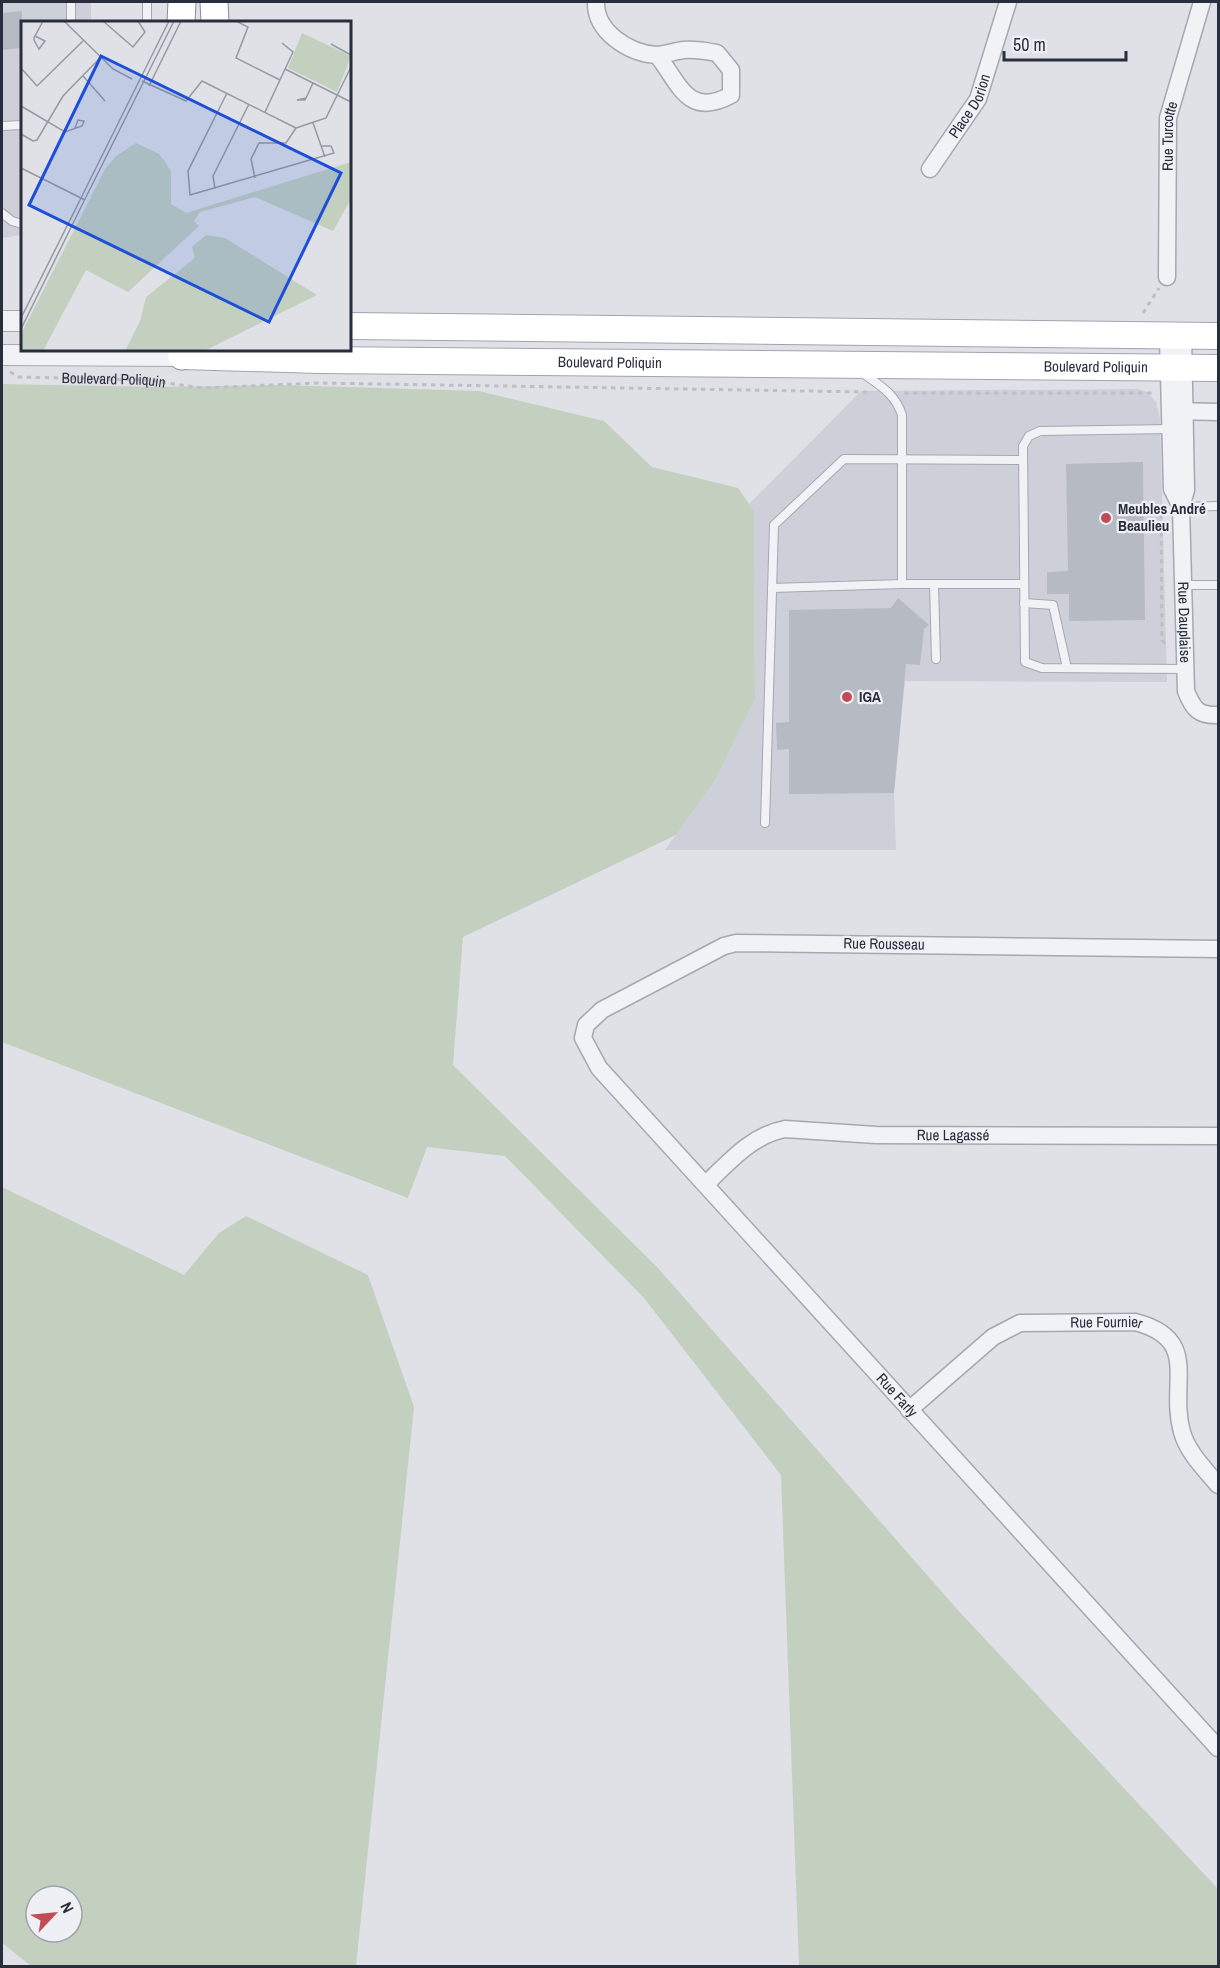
<svg xmlns="http://www.w3.org/2000/svg" width="1220" height="1968" viewBox="0 0 1220 1968" font-family="'Archivo Narrow',sans-serif">
<style>
.built{fill:#cdd0d9}
.green{fill:#c3d0c0;fill-rule:evenodd}
.building{fill:#b6bac3}
.lines{fill:none;stroke-linecap:round;stroke-linejoin:round}
.service-casing{stroke:#a5a8b1;stroke-width:10}
.minor-casing{stroke:#a5a8b1;stroke-width:19}
.tertiary-casing{stroke:#a5a8b1;stroke-width:22}
.primary-casing{stroke:#9fa4b2;stroke-width:28}
.trunk-casing{stroke:#878d9c;stroke-width:29}
.path{stroke:#bdbfc6;stroke-width:3;stroke-dasharray:4.5 4.5;stroke-linecap:butt}
.service{stroke:#f1f2f6;stroke-width:8}
.minor{stroke:#f1f2f6;stroke-width:16}
.tertiary{stroke:#f1f2f6;stroke-width:20}
.primary{stroke:#fff;stroke-width:26}
.trunk{stroke:#fff;stroke-width:27}
.poi-dot{fill:#c34c52;stroke:#eef0f5;stroke-width:2}
.labels{text-anchor:middle;stroke-width:4.5;stroke-linejoin:round;paint-order:stroke}
.street-label{font-size:15px;fill:#292e3d;stroke:#eef0f5}
.poi-label{font-size:15px;font-weight:bold;fill:#292e3d;stroke:#eef0f5;text-anchor:start}
.inset-road{fill:none;stroke:#9699a3;stroke-width:1.5}
.view{fill:#1d4ed8;fill-opacity:0.15;stroke:#1d4ed8;stroke-width:3}
.inset-edge{fill:none;stroke:#292e3d;stroke-width:3}
</style>
<rect width="100%" height="100%" fill="#dfe1e7"/>
<g class="built">
<polygon points="2,2 91,2 91,22 22,22 22,235 2,238"/>
<polygon points="1138,389 1147,392 1156,402 1160,419 1167,682 905,681 894,793 896,850 665,850 717,777 755,699 754,511 749,504 861,391"/>
</g>
<g class="green">
<polygon points="2,384 157,387 280,385 479,391 604,421 652,467 738,488 754,511 755,699 717,777 676,835 463,937 453,1065 658,1268 956,1608 1218,1889 1218,1966 799,1966 781,1475 644,1298 505,1156 427,1147 408,1198 2,1042"/>
<path d="M2,1187L184,1275L219,1233L246,1216L368,1275L414,1407L356,1966H31L2,1943ZM36,1896H72V1932H36Z"/>
</g>
<g class="building">
<polygon points="22,11 22,48 2,50 2,13"/>
<polygon points="1143,462 1145,620 1069,621 1069,594 1047,594 1047,572 1068,571 1066,464"/>
<polygon points="898,598 929,625 924,629 920,665 906,664 894,793 789,794 789,749 777,750 776,723 789,722 789,610 891,608"/>
</g>
<g class="lines">
<defs>
<g id="service">
<polyline points="147,2 147,22"/>
<polyline points="71,22 71,2"/>
<polyline points="2,126 22,125"/>
<polyline points="2,213 12,221 22,224"/>
<path d="M861,372C879,385 895,393 902,415V584"/>
<polyline points="1171,429 1040,431 1029,436 1023,446 1025,662 1042,668 1185,669"/>
<polyline points="1181,507 1218,506"/>
<polyline points="934,584 936,659"/>
<polyline points="1183,585 1218,585"/>
<polyline points="772,588 902,584 1023,584"/>
<polyline points="1024,603 1053,605 1067,668"/>
<polyline points="765,823 774,525 844,459 1021,460"/>
</g>
<g id="minor">
<path d="M596,2C595,32 629,53 656,55C665,55 675,51 684,50C695,49 706,51 717,53L731,70V95C687,119 679,82 657,55"/>
<path id="s2" d="M930,169L978,99L1008,2"/>
<path id="s3" d="M1167,277L1168,118L1202,2"/>
<path id="s4" d="M1183,335L1186,490L1181,507L1186,691C1193,709 1199,716 1218,715"/>
<polyline points="1168,336 1172,489 1181,507"/>
<polyline points="1174,411 1218,412"/>
<path id="s5" d="M1218,949L736,943L724,946L602,1010L586,1025L583,1038L599,1068L1218,1748"/>
<path id="s6" d="M706,1184C729,1162 752,1135 785,1129L876,1135L1218,1136"/>
<path id="s7" d="M909,1410L993,1337L1020,1323L1135,1322C1202,1339 1168,1383 1182,1432C1188,1453 1204,1468 1218,1485"/>
</g>
<g id="tertiary">
<polyline points="2,321 22,321"/>
<polyline points="2,355 182,356"/>
</g>
<g id="primary">
<polyline points="350,326 1218,336"/>
<path id="s8" d="M182,356L319,360L1218,368"/>
</g>
<g id="trunk">
<polyline points="214,2 215,22"/>
<polyline points="181,22 182,2"/>
<polyline points="182,350 182,356"/>
<polyline points="214,356 214,350"/>
</g>
</defs>
<use href="#service" class="service-casing"/>
<use href="#minor" class="minor-casing"/>
<use href="#tertiary" class="tertiary-casing"/>
<use href="#primary" class="primary-casing"/>
<use href="#trunk" class="trunk-casing"/>
<g class="path">
<polyline points="1143,313 1159,288"/>
<path id="s1" d="M10,372L19,377L147,380L202,388L318,383L867,392"/>
<polyline points="904,393 1154,393"/>
<polyline points="1161,505 1162,640 1168,647"/>
</g>
<use href="#service" class="service"/>
<use href="#minor" class="minor"/>
<use href="#tertiary" class="tertiary"/>
<use href="#primary" class="primary"/>
<use href="#trunk" class="trunk"/>
</g>
<g class="poi-dot">
<circle cx="1106" cy="518" r="6"/>
<circle cx="847" cy="697" r="6"/>
</g>
<g class="labels">
<g class="street-label">
<text dy="5" stroke="none"><textPath href="#s2" startOffset="75">Place Dorion</textPath></text>
<text dy="5" stroke="none"><textPath href="#s3" startOffset="141">Rue Turcotte</textPath></text>
<text dy="5" stroke="none"><textPath href="#s8" startOffset="428">Boulevard Poliquin</textPath></text>
<text dy="5" stroke="none"><textPath href="#s8" startOffset="914">Boulevard Poliquin</textPath></text>
<text dy="5" stroke="none"><textPath href="#s1" startOffset="105">Boulevard Poliquin</textPath></text>
<text dy="5" stroke="none"><textPath href="#s4" startOffset="288">Rue Dauplaise</textPath></text>
<text transform="translate(884 944) rotate(1)" y="5">Rue Rousseau</text>
<text dy="5" stroke="none"><textPath href="#s6" startOffset="266">Rue Lagassé</textPath></text>
<text dy="5" stroke="none"><textPath href="#s7" startOffset="228">Rue Fournier</textPath></text>
<text dy="5" stroke="none"><textPath href="#s5" startOffset="1144">Rue Farly</textPath></text>
</g>
<g class="poi-label">
<text x="1118" y="514">Meubles André<tspan x="1118" dy="17">Beaulieu</tspan></text>
<text x="859" y="702">IGA</text>
</g>
</g>
<g transform="translate(21 21)">
<rect width="330" height="330" fill="#dfe1e7"/>
<path d="M281,12L330,35L316,71L267,47ZM115,122L138,133L145,142L150,151V183L165,192L330,141V178L312,210L234,176L179,191L173,200L178,205L107,271L65,249L22,330H0V313L84,148L95,135ZM185,214L204,217L296,274L183,330H104L119,300L125,276L174,237L171,226Z" fill="#c3d0c0"/>
<path class="inset-road" d="M43,0L92,48L111,58M82,0L112,26L124,11L117,0M215,0L227,6L215,37L259,59M14,15L24,20L18,28L13,19V17L22,0M310,23L330,34M0,47L16,65L62,20M264,48L330,81M62,55L84,80M121,60L165,80L181,60L275,107M128,65L160,0M206,72L167,150L169,174L313,132L310,125H300M285,77L276,79H284L286,75L292,62M0,85L44,111L61,105L63,100L57,99L54,107M244,91L272,31L261,22M292,102L304,136M275,107L305,97L330,46M0,113L12,120L16,119L42,75L79,37M0,147L64,179M234,157L230,138L238,122H265L275,107M194,168L192,155L228,83M58,181L148,0M62,182L153,0M0,297L58,181M0,308L62,182"/>
<path class="view" d="M80,35L320,152L248,301L8,184Z"/>
<rect width="330" height="330" class="inset-edge"/>
</g>
<rect width="1220" height="1968" fill="none" stroke="#292e3d" stroke-width="6"/>
<g transform="translate(54 1914) rotate(64)"><circle r="28" fill="#eef0f5" stroke="#9fa2ab" stroke-width="1.5"/>
<path d="M0-4.5L10 22L0 15L-10 22Z" fill="#c34c52"/>
<text y="-9" font-size="16" font-weight="bold" text-anchor="middle" fill="#292e3d">N</text>
</g>
<path d="M1004 51v9h122v-9" fill="none" stroke="#292e3d" stroke-width="3"/>
<text x="1013" y="51" font-size="18" fill="#292e3d" stroke="#eef0f5" stroke-width="4.5" paint-order="stroke">50 m</text>
</svg>
